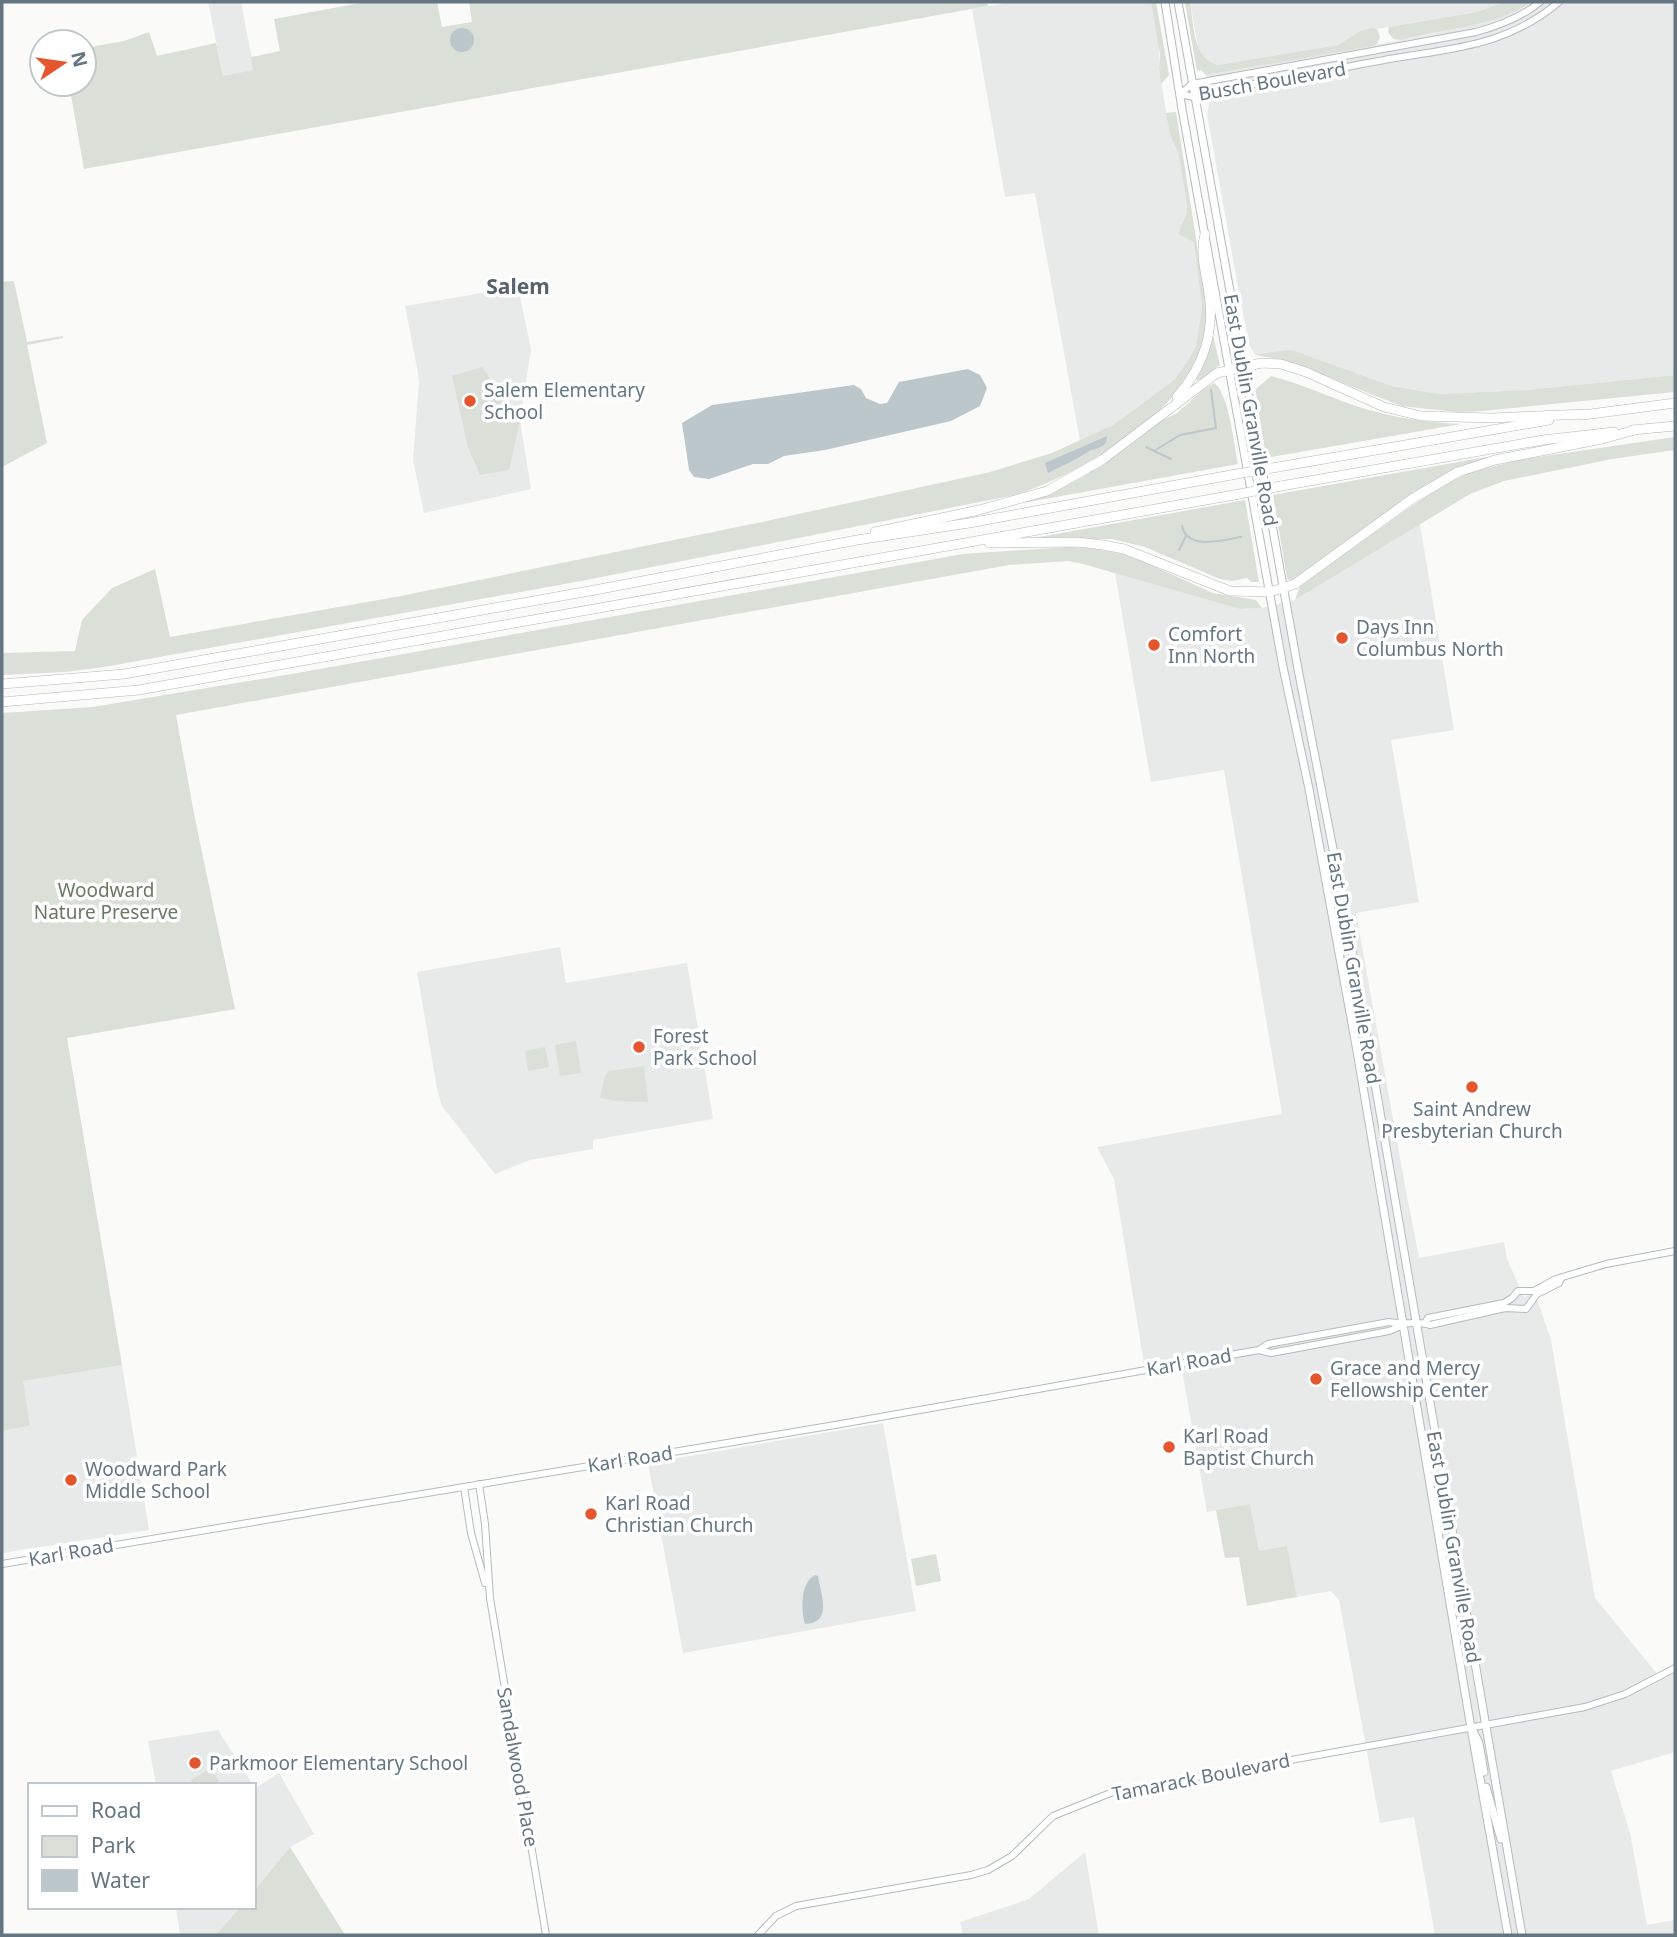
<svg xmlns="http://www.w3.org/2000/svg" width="1677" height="1937" viewBox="0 0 1677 1937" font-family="'Noto Sans',sans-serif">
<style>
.built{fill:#e8e9e9}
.green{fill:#dadfd7}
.water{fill:#bbc7cb}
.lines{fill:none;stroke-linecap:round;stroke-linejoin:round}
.stream{stroke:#bbc7cb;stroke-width:2}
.secondary-casing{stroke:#b3babf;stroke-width:8}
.primary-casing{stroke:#b5babe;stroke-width:9}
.highway-casing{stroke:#b4b9bd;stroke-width:10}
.secondary{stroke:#fff;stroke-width:6}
.primary{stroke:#fff;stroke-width:7}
.highway{stroke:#fff;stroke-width:9}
.highway-bridge-casing{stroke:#b4b9bd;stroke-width:10;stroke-linecap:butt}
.highway-bridge{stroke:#fff;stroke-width:9}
.poi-dot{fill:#e4572e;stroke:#fff;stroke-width:2.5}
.labels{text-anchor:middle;stroke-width:7;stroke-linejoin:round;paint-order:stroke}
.street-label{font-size:19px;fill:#657683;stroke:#fff}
.poi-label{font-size:19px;fill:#657683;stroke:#fff;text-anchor:start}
.park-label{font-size:19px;fill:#687a64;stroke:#fff}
.neighbourhood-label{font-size:21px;font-weight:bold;fill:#57646e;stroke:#fff}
</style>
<rect width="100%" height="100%" fill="#fafaf8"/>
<g class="built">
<polygon points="208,2 241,2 254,70 223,76"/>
<polygon points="1014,2 1151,2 1159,42 1159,68 1164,99 1170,135 1178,152 1187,204 1187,212 1178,234 1194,241 1202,307 1196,346 1189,359 1174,380 1113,425 1080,441 1035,193 1005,197 972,9"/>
<polygon points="1190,2 1505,2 1476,12 1377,29 1372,28 1360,31 1338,45 1218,65 1206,61 1199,51"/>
<polygon points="1531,2 1675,2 1675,375 1527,390 1439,394 1392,386 1295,351 1255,355 1249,344 1238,287 1207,114 1210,100 1206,75 1402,40 1483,23"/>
<polygon points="518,287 531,349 520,421 531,489 424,513 413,460 419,382 417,368 405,306"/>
<polygon points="1420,524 1454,730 1391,740 1419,902 1356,913 1406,1191 1419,1258 1504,1242 1507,1259 1524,1297 1535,1293 1551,1340 1595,1598 1659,1676 1675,1666 1675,1752 1611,1771 1630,1833 1647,1925 1675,1920 1675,1935 1435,1935 1414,1817 1380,1823 1339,1600 1331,1591 1297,1597 1287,1547 1259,1551 1250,1504 1207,1512 1181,1364 1145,1370 1114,1179 1097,1147 1282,1114 1224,770 1151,782 1115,573 1240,609 1262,608 1295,600"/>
<polygon points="560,947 566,983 687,963 713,1119 593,1140 593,1149 530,1160 495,1174 442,1106 437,1088 417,972"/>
<polygon points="122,1365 149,1530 2,1553 2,1431 30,1426 22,1381"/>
<polygon points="883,1423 916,1611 683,1653 648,1463"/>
<polygon points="218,1730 253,1785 156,1785 148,1741"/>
<polygon points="279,1773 314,1834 290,1847 254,1891 254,1785 256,1788"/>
<polygon points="1085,1852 1099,1935 963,1935 960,1922 1029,1899"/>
<polygon points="176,1907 240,1907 216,1935 180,1935"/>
</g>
<g class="green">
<polygon points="366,2 437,2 442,27 472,22 469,2 960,2 987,3 988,6 84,169 69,84 84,84 84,48 124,41 149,32 157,56 216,43 223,76 253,70 251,57 280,51 274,19"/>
<polygon points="1151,2 1156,2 1169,75 1161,84 1159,68 1160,54"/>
<path d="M1185,2H1190C1194,24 1192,59 1218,65L1338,45L1360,31L1372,28L1377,29L1380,37L1377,44L1373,46L1206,75L1201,70L1197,71Z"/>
<path d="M1505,2H1531C1492,28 1445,28 1402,40L1393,39L1388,32L1389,27L1476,12Z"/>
<path d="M1176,112L1206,302C1207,322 1205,341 1197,360C1172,419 1074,477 1015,495L581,581L104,667L65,672L2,675V653L75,651L82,620L112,588L155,569L170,637L401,596L762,522L990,472L1052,453L1113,425L1174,380L1189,359L1196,346L1202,307L1194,242L1178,234L1187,212V204L1178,152L1170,135L1166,113Z"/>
<polygon points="14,281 27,342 63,336 63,338 27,345 47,443 2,467 2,282"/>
<polygon points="1213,335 1220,365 1198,381 1196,379 1208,352"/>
<polygon points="1286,350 1295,351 1392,386 1439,394 1527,390 1675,375 1675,392 1482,411 1457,412 1401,406 1288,361 1255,355"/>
<polygon points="482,367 520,421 509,470 480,475 468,447 452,376"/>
<path d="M1271,376C1302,384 1329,397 1359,407C1393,418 1426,422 1461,424L1266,458L1256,393V389Z"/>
<path d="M1214,383C1229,393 1234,446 1238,464L1023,503L1051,493L1083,477L1132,444L1162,420L1176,414L1203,390Z"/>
<polygon points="1675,437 1675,450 1612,459 1504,481 1470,494 1295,600 1300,586 1416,503 1445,484 1469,473 1518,460"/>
<polygon points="1486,457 1486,459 1468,466 1296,579 1290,580 1287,578 1273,495"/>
<polygon points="1245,500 1259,582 1252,582 1247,578 1232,581 1220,579 1145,547 1112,539 1035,539 1034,538"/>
<polygon points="1068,547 1089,548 1122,554 1142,561 1213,593 1256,600 1262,608 1240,609 1083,564 1068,561 1009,565 176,715 195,819 235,1009 67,1038 122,1365 23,1381 30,1426 2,1431 2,713 93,707 303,672 963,554"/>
<polygon points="576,1041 581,1073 560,1076 555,1045"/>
<polygon points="545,1047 549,1067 528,1071 525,1051"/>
<polygon points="644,1066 648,1102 616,1101 600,1098 605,1076 609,1071"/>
<polygon points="1250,1504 1259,1551 1287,1546 1297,1597 1247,1606 1239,1557 1225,1558 1216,1510"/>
<polygon points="936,1554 941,1581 916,1586 911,1559"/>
<polygon points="211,1768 221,1785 194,1785 191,1780"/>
<polygon points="290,1847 345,1935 216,1935 240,1907 254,1907 254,1891"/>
</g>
<g class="water">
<circle cx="462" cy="40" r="12"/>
<polygon points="968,369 980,375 987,388 980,406 951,421 825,450 784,456 768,464 753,464 709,479 694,477 689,470 682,423 712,405 854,385 861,389 866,398 880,404 887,403 899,382"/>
<path d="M1107,436L1106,443C1099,450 1093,448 1086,453C1074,461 1061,466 1048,473L1045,463Z"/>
<path d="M815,1575L818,1576C821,1595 833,1623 805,1624C801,1609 800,1583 815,1575Z"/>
</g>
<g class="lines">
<g class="stream">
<polyline points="1146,447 1171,459"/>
<polyline points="1154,451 1180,435 1216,428 1211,390"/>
<path d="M1182,526C1188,551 1222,540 1241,537"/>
<polyline points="1179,550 1186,536"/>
</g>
<defs>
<g id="secondary">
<path d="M1180,94L1194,97C1257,82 1321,72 1384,60C1450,48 1504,48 1559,2"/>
<path d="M1180,94L1192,84L1476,32C1498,26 1522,17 1540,2"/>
<polyline points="1425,1323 1428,1318 1504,1303 1512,1298 1518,1291 1534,1291 1556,1279 1606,1264 1675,1251"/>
<polyline points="1259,1350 1271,1353 1282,1351 1389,1331 1403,1325"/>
<polyline points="479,1484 485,1524 490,1598 546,1935"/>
<polyline points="464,1487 471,1533 485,1583"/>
<path d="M2,1564L835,1425L1259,1350L1268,1344L1389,1322C1402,1325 1421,1321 1430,1325L1505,1308L1526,1309L1537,1294L1559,1283L1561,1279"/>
<polyline points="758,1935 776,1916 796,1906 971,1875 988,1870 1012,1856 1053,1816 1113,1792 1585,1707 1625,1694 1675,1668"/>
</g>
<g id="primary">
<polyline points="1165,2 1182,109 1283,667 1309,789 1357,1051 1471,1728 1508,1935"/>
<polyline points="1178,2 1298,669 1347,921 1522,1935"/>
<polyline points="1474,1733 1479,1743 1484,1772"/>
<polyline points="1486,1787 1501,1839"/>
</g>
<g id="highway">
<path d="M1177,397C1205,365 1216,330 1208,287C1205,269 1200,253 1205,234"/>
<polyline points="1583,415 1675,403"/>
<polyline points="1632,430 1675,426"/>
<polyline points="1278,467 1549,420"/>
<polyline points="1281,486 1543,440 1614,432"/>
<polyline points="875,532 979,510 1047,491 1102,460 1217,373 1261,363 1281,364 1306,372 1384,407 1421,416 1491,418 1586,414"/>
<polyline points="989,543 1078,542 1103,545 1124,549 1230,591 1270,592 1295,584 1412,499 1458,472 1495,460 1602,439 1635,430"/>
<polyline points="2,684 124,674 595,590 857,540 969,523 1231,475"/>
<polyline points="2,702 139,690 1234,495"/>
</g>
</defs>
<use href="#secondary" class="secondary-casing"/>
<use href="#primary" class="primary-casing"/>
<use href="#highway" class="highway-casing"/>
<use href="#secondary" class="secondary"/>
<use href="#primary" class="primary"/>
<use href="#highway" class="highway"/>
<defs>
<g id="highway-bridge">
<polyline points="1231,475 1278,467"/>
<polyline points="1234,495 1281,486"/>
</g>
</defs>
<use href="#highway-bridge" class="highway-bridge-casing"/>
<use href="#highway-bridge" class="highway-bridge"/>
</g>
<g class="poi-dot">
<circle cx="470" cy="401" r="7"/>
<circle cx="1342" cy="638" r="7"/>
<circle cx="1154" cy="645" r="7"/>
<circle cx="639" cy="1047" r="7"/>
<circle cx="1472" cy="1087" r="7"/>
<circle cx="1316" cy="1379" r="7"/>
<circle cx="1169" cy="1447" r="7"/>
<circle cx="71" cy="1480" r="7"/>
<circle cx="591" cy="1514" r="7"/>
<circle cx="195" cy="1763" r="7"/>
</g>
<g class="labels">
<g class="street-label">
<text transform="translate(1272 81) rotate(-10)" y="7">Busch Boulevard</text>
<text transform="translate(1251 410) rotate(80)" y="7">East Dublin Granville Road</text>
<text transform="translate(1354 968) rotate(80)" y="7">East Dublin Granville Road</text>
<text transform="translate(1189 1362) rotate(-10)" y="7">Karl Road</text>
<text transform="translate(630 1459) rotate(-9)" y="7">Karl Road</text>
<text transform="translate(1454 1547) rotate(80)" y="7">East Dublin Granville Road</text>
<text transform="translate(71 1552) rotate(-10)" y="7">Karl Road</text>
<text transform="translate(518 1767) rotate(80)" y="7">Sandalwood Place</text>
<text transform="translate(1201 1777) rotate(-11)" y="7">Tamarack Boulevard</text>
</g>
<g class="poi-label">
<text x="484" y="397">Salem Elementary<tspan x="484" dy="22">School</tspan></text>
<text x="1356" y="634">Days Inn<tspan x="1356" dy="22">Columbus North</tspan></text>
<text x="1168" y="641">Comfort<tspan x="1168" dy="22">Inn North</tspan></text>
<text x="653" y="1043">Forest<tspan x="653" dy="22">Park School</tspan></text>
<text x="1472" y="1116" text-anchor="middle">Saint Andrew<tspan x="1472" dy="22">Presbyterian Church</tspan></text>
<text x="1330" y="1375">Grace and Mercy<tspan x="1330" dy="22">Fellowship Center</tspan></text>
<text x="1183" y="1443">Karl Road<tspan x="1183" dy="22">Baptist Church</tspan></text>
<text x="85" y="1476">Woodward Park<tspan x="85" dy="22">Middle School</tspan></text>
<text x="605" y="1510">Karl Road<tspan x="605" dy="22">Christian Church</tspan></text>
<text x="209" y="1770">Parkmoor Elementary School</text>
</g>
<g class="park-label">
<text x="106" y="897">Woodward<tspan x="106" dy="22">Nature Preserve</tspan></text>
</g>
<g class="neighbourhood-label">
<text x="518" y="294">Salem</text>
</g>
</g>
<rect width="1677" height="1937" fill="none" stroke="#657683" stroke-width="7"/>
<rect x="28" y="1783" width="228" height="126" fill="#ffffff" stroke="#c1c8cd" stroke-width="2"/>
<rect x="42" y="1806" width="35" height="10" fill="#ffffff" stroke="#c1c8cd" stroke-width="2"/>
<text x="91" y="1818" font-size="21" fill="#657683">Road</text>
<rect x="42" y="1836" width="35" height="21" fill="#dadfd7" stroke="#c1c8cd" stroke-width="2"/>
<text x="91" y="1853" font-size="21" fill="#657683">Park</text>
<rect x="42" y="1870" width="35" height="21" fill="#bbc7cb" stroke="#c1c8cd" stroke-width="2"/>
<text x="91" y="1888" font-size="21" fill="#657683">Water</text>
<g transform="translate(63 63) rotate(77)"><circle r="33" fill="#ffffff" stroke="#c1c8cd" stroke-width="2"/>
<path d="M0-5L12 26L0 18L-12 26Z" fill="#e4572e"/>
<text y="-10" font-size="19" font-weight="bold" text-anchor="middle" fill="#657683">N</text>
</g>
</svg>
